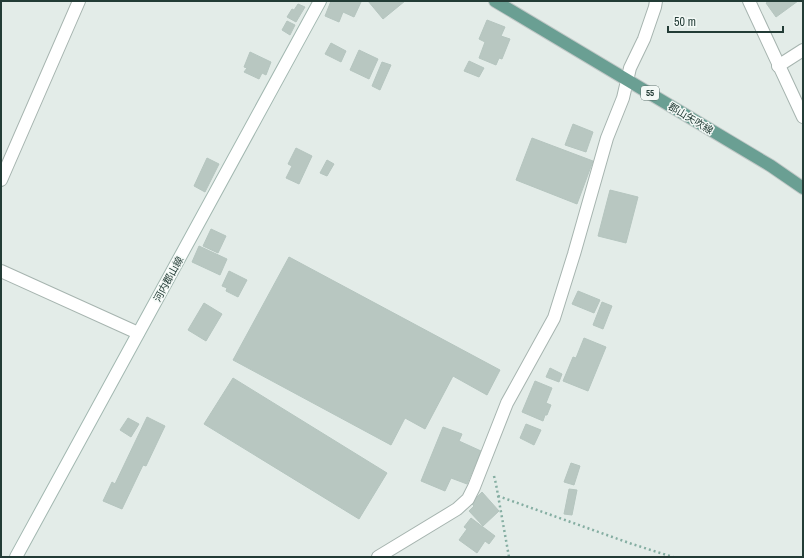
<svg xmlns="http://www.w3.org/2000/svg" width="804" height="558" viewBox="0 0 804 558" font-family="'Archivo Narrow','Noto Sans JP',sans-serif">
<style>
.building{fill:#b8c7c1;stroke:#b5c5bf}
.lines{fill:none;stroke-linecap:round;stroke-linejoin:round}
.street-casing{stroke:#a6b4af;stroke-width:14}
.secondary-casing{stroke:#a2b7b0;stroke-width:14}
.primary-casing{stroke:#c1c8c7;stroke-width:14}
.path{stroke:#85aea2;stroke-width:2.5;stroke-dasharray:2 3;stroke-linecap:butt}
.street{stroke:#fff;stroke-width:12}
.secondary{stroke:#fff;stroke-width:12}
.primary{stroke:#6a9f93;stroke-width:12}
.labels{text-anchor:middle;stroke-width:3;stroke-linejoin:round;paint-order:stroke}
.shield{fill:#f3f9f6;stroke:#617570;stroke-width:1}
.shield-label{font-size:9px;font-weight:bold;fill:#233c36}
.street-label{font-size:10px;fill:#233c36;stroke:#f3f9f6}
</style>
<rect width="100%" height="100%" fill="#e3ece8"/>
<g class="building">
<polygon points="331,1 359,1 361,2 354,17 343,12 339,22 325,16"/>
<polygon points="368,1 405,1 383,19"/>
<polygon points="769,1 798,1 776,17 766,3"/>
<polygon points="298,4 305,7 296,22 287,17 292,9 294,10"/>
<polygon points="487,20 505,27 501,36 510,39 502,59 499,58 496,65 479,58 485,42 479,39"/>
<polygon points="287,21 295,25 290,35 282,30"/>
<polygon points="331,43 346,51 341,62 325,54"/>
<polygon points="359,50 378,59 369,79 350,70"/>
<polygon points="250,52 271,62 266,75 262,73 259,79 244,72 247,68 244,67"/>
<polygon points="469,61 484,68 479,77 464,71"/>
<polygon points="382,62 391,65 380,90 372,86"/>
<polygon points="573,124 593,132 586,152 565,145"/>
<polygon points="532,138 593,161 577,204 516,180"/>
<polygon points="296,148 312,156 299,184 286,178 292,166 288,164"/>
<polygon points="207,158 219,164 205,192 194,186"/>
<polygon points="327,160 334,164 327,176 320,173"/>
<polygon points="610,190 638,197 626,243 598,236"/>
<polygon points="211,229 226,236 218,253 203,246"/>
<polygon points="199,246 227,259 220,275 192,262"/>
<polygon points="289,257 500,370 487,395 453,376 425,429 405,418 391,445 233,360"/>
<polygon points="229,271 247,280 238,297 226,291 227,288 222,286"/>
<polygon points="578,291 600,300 594,313 572,304"/>
<polygon points="602,302 612,306 603,329 593,325"/>
<polygon points="204,303 222,314 206,341 188,330"/>
<polygon points="584,338 606,347 588,391 563,381 573,357 576,358"/>
<polygon points="550,368 562,374 559,382 546,377"/>
<polygon points="233,378 387,473 359,519 204,424"/>
<polygon points="535,381 552,388 546,403 551,405 547,415 545,415 543,421 522,412"/>
<polygon points="147,417 165,426 146,466 143,465 122,509 103,501 112,482 115,484"/>
<polygon points="128,418 139,424 131,437 120,430"/>
<polygon points="526,424 541,430 534,445 520,438"/>
<polygon points="443,427 462,434 459,441 481,451 467,484 451,478 445,491 421,481"/>
<polygon points="571,463 580,466 574,485 564,482"/>
<polygon points="569,489 577,490 572,515 564,514"/>
<polygon points="482,492 499,511 483,526 469,511 474,506 471,503"/>
<polygon points="471,518 495,536 489,544 485,541 477,553 459,540 467,529 464,527"/>
</g>
<g class="lines">
<defs>
<g id="street">
<polyline points="749,1 803,117"/>
<polyline points="778,66 803,50"/>
<polyline points="1,180 79,1"/>
<polyline points="1,271 138,333"/>
<polyline points="378,557 457,509 468,499 474,487 507,403 554,318 574,254 607,138 623,98 630,68 644,39 655,7 656,1"/>
</g>
<polyline id="secondary" points="16,557 320,1"/>
<polyline id="primary" points="495,1 771,166 803,188"/>
</defs>
<use href="#street" class="street-casing"/>
<use href="#secondary" class="secondary-casing"/>
<use href="#primary" class="primary-casing"/>
<g class="path">
<polyline points="494,476 496,484 509,557"/>
<polyline points="498,496 632,544 673,557"/>
</g>
<use href="#street" class="street"/>
<use href="#secondary" class="secondary"/>
<use href="#primary" class="primary"/>
</g>
<g class="labels">
<rect class="shield" x="641" y="86" width="18" height="14" rx="3"/>
<g class="shield-label">
<text x="650" y="96">55</text>
</g>
<g class="street-label">
<text transform="translate(691 118) rotate(31)" y="4">郡山矢吹線</text>
<text transform="translate(168 279) rotate(-61)" y="4">河内郡山線</text>
</g>
</g>
<rect width="804" height="558" fill="none" stroke="#233c36" stroke-width="4"/>
<path d="M668 26v6h115v-6" fill="none" stroke="#233c36" stroke-width="2"/>
<text x="674" y="26" font-size="12" fill="#233c36" stroke="#f3f9f6" stroke-width="3" paint-order="stroke">50 m</text>
</svg>
